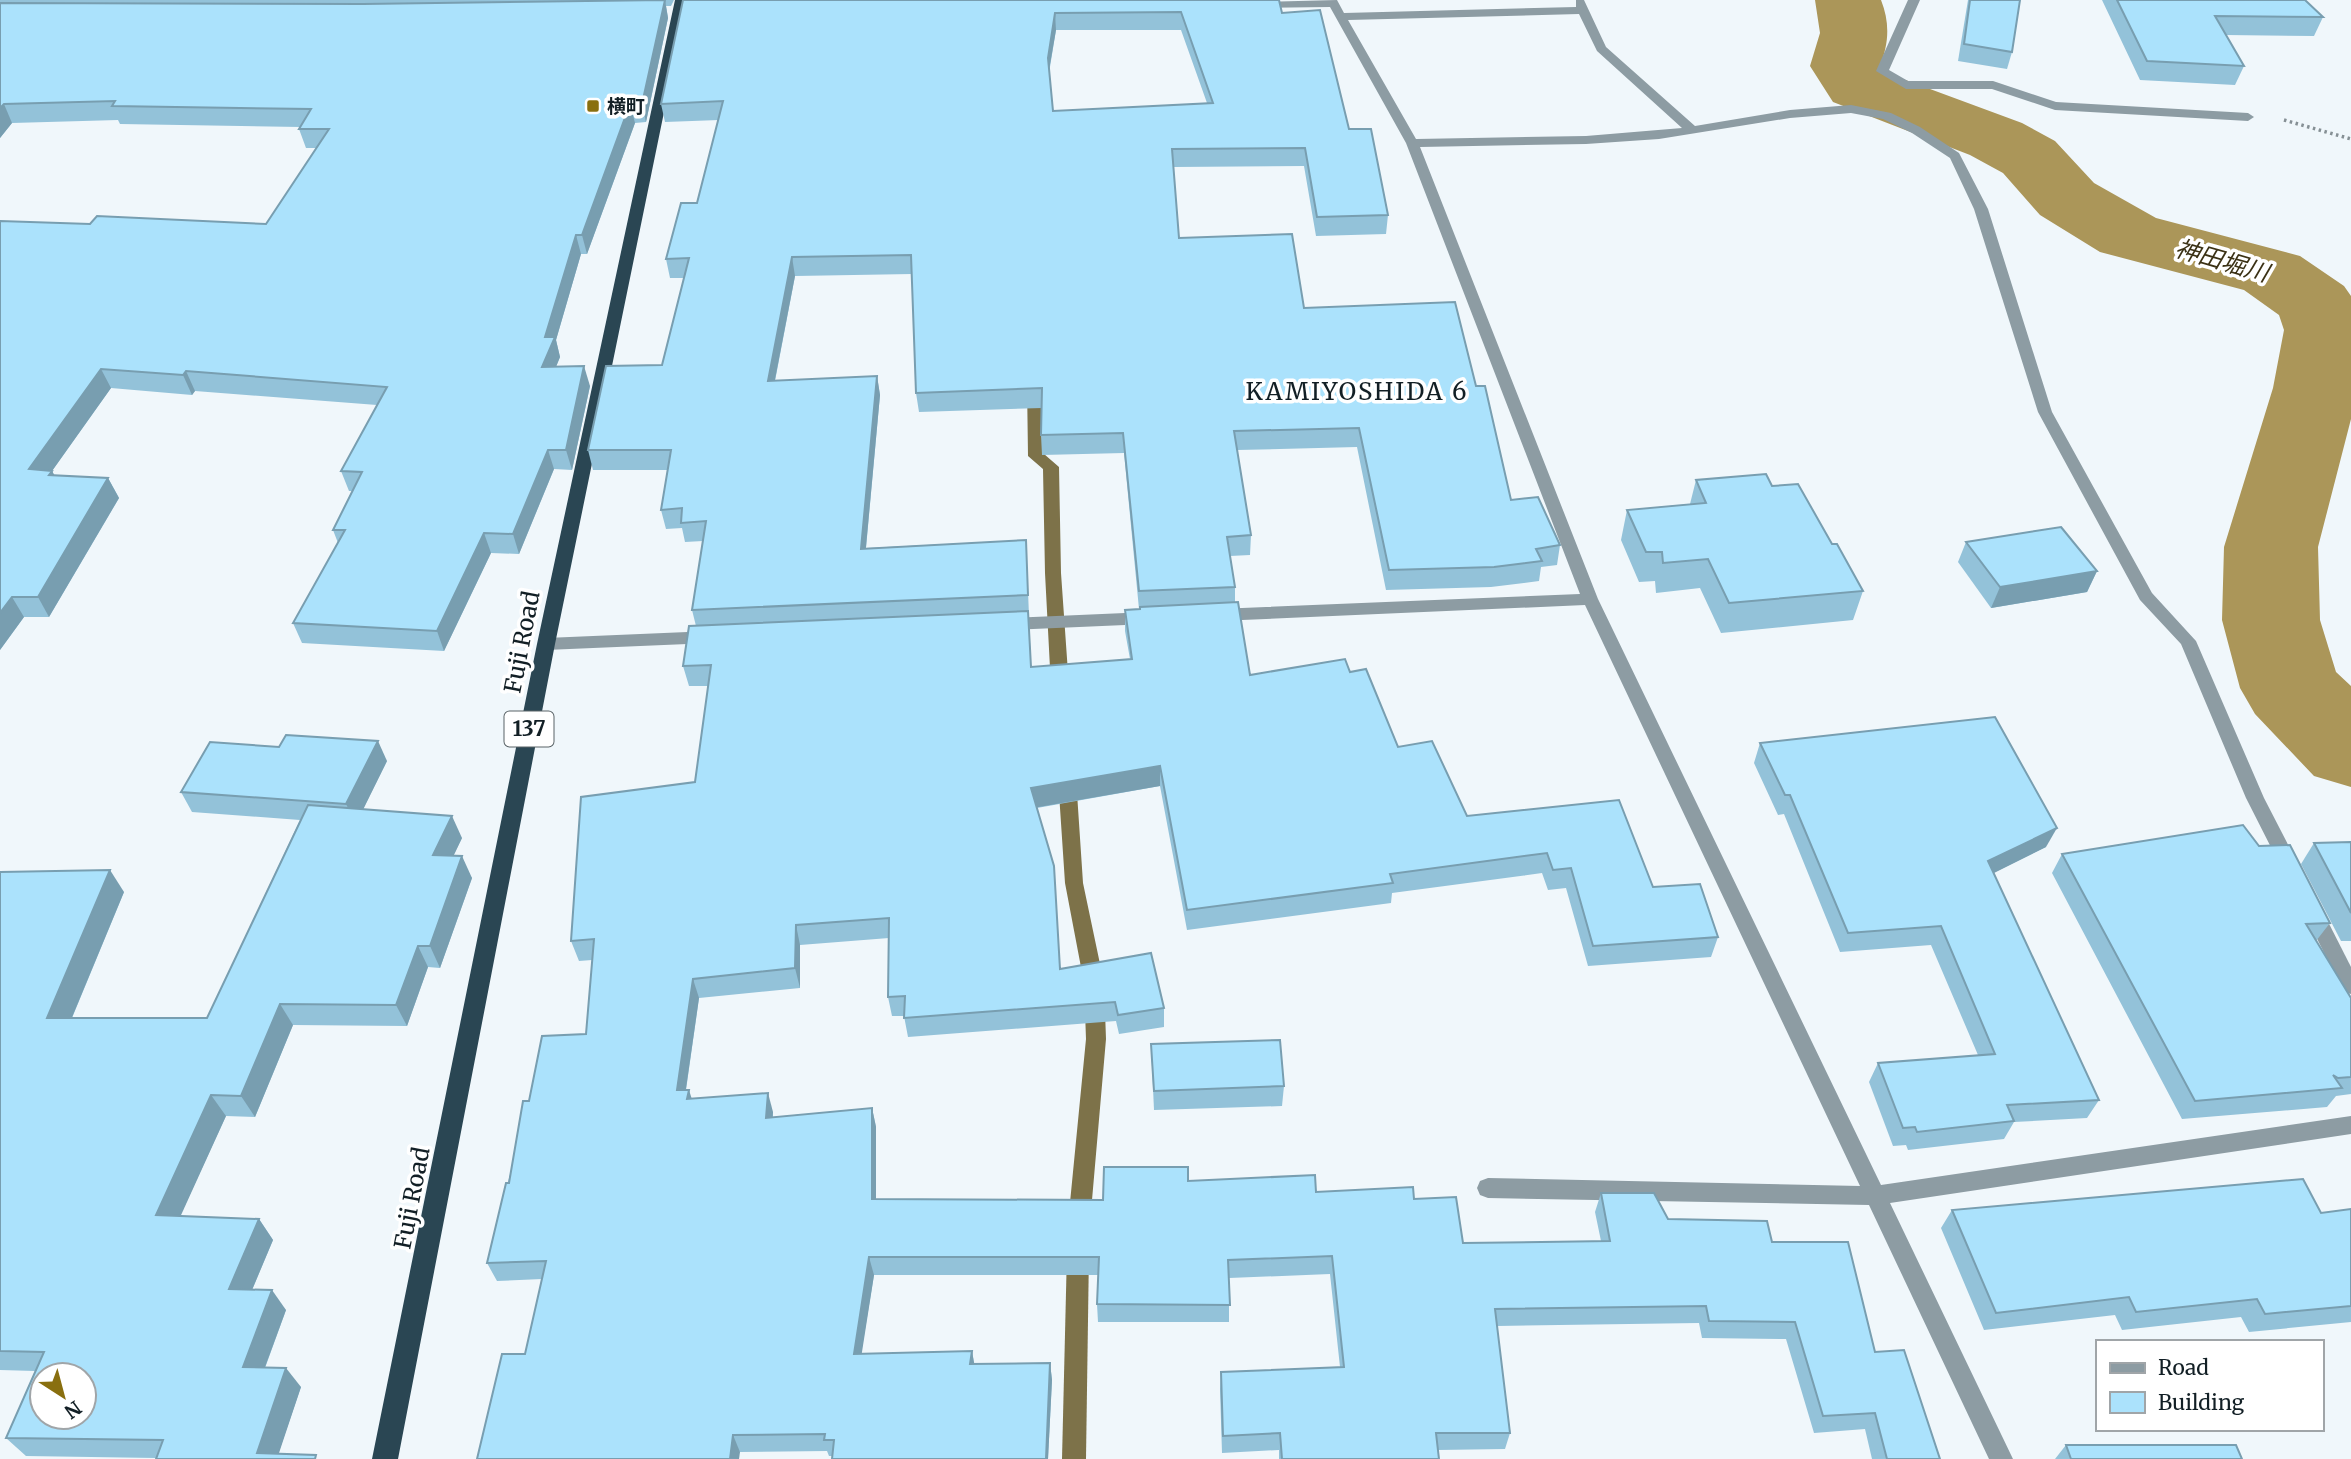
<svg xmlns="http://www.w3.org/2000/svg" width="2351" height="1459" viewBox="0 0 2351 1459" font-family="Merriweather,'Noto Sans JP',serif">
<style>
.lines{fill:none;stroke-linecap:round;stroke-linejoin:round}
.stream{fill:#7d7249;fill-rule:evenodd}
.river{fill:#ab9659;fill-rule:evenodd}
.path{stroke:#869095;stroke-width:3.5;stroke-dasharray:2.5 3.5;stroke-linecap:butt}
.minor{fill:#8d9ca3;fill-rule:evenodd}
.trunk{fill:#2a4653;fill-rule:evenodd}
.wall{fill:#93c2d9;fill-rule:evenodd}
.shaded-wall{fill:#789eb0}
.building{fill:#abe2fc;stroke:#789eb0;stroke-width:2;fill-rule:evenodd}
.poi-dot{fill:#896f0f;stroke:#fff;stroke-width:2.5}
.labels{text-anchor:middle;stroke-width:7;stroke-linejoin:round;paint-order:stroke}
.far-poi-label{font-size:19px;font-weight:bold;fill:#121f25;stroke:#fff;text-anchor:start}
.shield{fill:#fff;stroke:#596266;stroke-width:2}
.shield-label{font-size:21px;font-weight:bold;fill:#121f25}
.street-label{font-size:23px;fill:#121f25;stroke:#fff}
.water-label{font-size:24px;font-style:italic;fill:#3b3115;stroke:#fff}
.neighbourhood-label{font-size:24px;letter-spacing:2px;fill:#121f25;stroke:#fff}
</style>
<rect width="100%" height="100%" fill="#f0f7fb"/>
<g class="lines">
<g class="stream">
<polygon points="1034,380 1041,384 1044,454 1059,467 1061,573 1069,687 1060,693 1051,687 1045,573 1043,469 1028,456 1027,384"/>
<polygon points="1067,771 1073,773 1076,778 1083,883 1104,983 1106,1039 1090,1223 1087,1230 1079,1233 1071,1230 1068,1223 1086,1039 1084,983 1065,883 1058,778 1061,773"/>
<polygon points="1078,1241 1086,1244 1089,1251 1086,1459 1062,1459 1067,1251 1070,1244"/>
</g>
<path class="river" d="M1815,0H1881C1890,23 1889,43 1880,66L1884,72L2022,123L2055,141L2094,183L2156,218L2300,256L2344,286L2351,296V419L2318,547L2320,620L2336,672L2351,686V787L2314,776L2255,714L2240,688L2222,620L2224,547L2273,388L2284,330L2279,315L2244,290L2100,252L2040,215L2003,173L1970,155L1833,102L1810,66L1820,33Z"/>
<polyline class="path" points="2284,120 2351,139"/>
<g class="minor">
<path d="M1337,0L1344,13L1576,7V0H1584L1606,47L1695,126L1790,110L1851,105L1891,113L1920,127L1959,153L1988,209L2052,412L2152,593L2196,641L2264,798L2298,864L2296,869H2282L2246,798L2181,644L2140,600L2038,412L1974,209L1950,158L1912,133L1883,119L1851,113L1790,118L1659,139L1586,144L1420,147L1598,599L1881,1185L2351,1116V1134L1890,1203L2013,1459H1989L1869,1205L1488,1198L1480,1195L1477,1188L1480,1181L1488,1178L1860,1186L1585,605L1218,621L1210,615L1218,609L1580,594L1406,143L1330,7L1256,8L1250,5L1256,2ZM1579,14L1597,51L1682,128L1586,136L1416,139L1348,20Z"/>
<polygon points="1908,0 1920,0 1889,70 1908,81 1993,81 2056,102 2248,113 2254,117 2248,121 2055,110 1992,89 1906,89 1876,71"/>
<polygon points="1148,612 1156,618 1148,624 1008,630 1000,624 1008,618"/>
<polygon points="711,631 719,637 711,643 546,650 538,644 546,638"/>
<polygon points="2313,903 2320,906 2351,967 2351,994 2344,992 2303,911 2306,906"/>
</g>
<polygon class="trunk" points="675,0 687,0 555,644 398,1459 372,1459 537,644"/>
</g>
<g class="wall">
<polygon points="0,0 674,0 671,6 666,6 668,18 646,122 635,123 587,254 581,254 556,340 560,357 556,367 590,386 572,470 554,469 519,554 491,553 444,651 302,643 293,623 338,543 333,530 352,491 349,491 341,471 377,405 195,391 192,395 111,388 52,471 54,475 108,478 119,498 49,617 24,617 0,650 90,224 266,224 317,148 306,148 299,129 301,127 120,124 118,120 12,123 0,138"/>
<path d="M683,0L1282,13L1349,129L1388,215L1386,234L1316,236L1304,166L1173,167L1179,238L1304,308L1476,386L1511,500L1560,545L1557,565L1541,567L1539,581L1491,587L1386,590L1357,447L1237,450L1251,535L1250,555L1230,556L1235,587V603L1250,675L1350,672L1398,747L1467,816L1653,887L1718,937L1711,957L1588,966L1566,888L1548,890L1542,873L1392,893L1391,903L1187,930L1160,786L1037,808L1060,968L1164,1008V1027L1119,1034L1116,1021L908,1037L904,1016H892L888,997L889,938L800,945V988L699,998L686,1090L692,1099L773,1112V1117L872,1108L876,1127V1199L1103,1200L1188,1181L1414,1199L1463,1243L1601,1241L1595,1212L1601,1193L1668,1219L1772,1242L1875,1352L1940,1459H1872L1865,1429L1814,1433L1786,1339L1702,1338L1699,1323L1497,1326L1510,1433L1505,1449L1438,1450L1439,1459H1279V1450L1222,1453L1220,1389L1221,1372L1340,1367L1330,1274L1229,1278V1322H1098L1097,1304L1098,1275H874L861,1354L972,1351L974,1364L1050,1363L1052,1380L1048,1459H832V1456H829L827,1451L740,1452L525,1354L542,1279L497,1281L487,1263L529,1101L586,1034L592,960L579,961L571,941L695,782L709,686H689L683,666L696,626L692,610L703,541L685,542L682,528L666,529L661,510L668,470H593L588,450L662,365L684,278H670L666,259L697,203L719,120L665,122L661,104ZM1056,30H1181L1207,103L1053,111L1049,73ZM912,274L916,393L919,412L1042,408L1041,435L1042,455L1124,453L1139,609L1125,610V631L1130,659L1031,667L1026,540L866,548L880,395L877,376L775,381L795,276Z"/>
<polygon points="1968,0 2020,0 2012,52 2007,69 1958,61"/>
<polygon points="2102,0 2305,0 2323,17 2314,36 2226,35 2244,66 2235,85 2140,80"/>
<polygon points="1696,480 1772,486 1832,544 1863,591 1853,620 1721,633 1700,588 1656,593 1655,581 1639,582 1621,540 1627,510 1690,504"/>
<polygon points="1966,542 2097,571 2087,592 1991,608 1958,562"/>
<polygon points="1760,743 2046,847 1993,873 2099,1100 2087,1118 2014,1122 2004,1139 1908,1150 1906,1145 1893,1146 1869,1082 1878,1063 1978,1055 1931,945 1840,952 1784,814 1778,815 1754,763"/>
<polygon points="387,761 363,809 462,838 453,856 472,878 440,968 428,967 407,1026 293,1025 255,1117 226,1116 180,1216 259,1219 273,1240 252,1290 286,1310 265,1368 301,1387 278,1454 156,1458 26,1456 6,1438 35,1371 0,1370 0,872 124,892 72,1018 207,1018 300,820 192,812 181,792"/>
<polygon points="2351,842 2351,941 2341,941 2301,864 2314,843"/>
<polygon points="2062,854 2330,923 2316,941 2351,998 2351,1094 2336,1096 2327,1107 2182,1119 2052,873"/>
<polygon points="1151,1044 1284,1086 1282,1106 1154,1110"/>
<polygon points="2351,1209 2351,1322 2249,1332 2241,1317 2122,1330 2115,1315 1984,1330 1941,1228 1952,1210 2321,1213"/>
<polygon points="2066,1445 2242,1459 2055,1459"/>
</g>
<g class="shaded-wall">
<polygon points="665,0 668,18 646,122 642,104"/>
<polygon points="1055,13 1056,30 1048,76 1048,58"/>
<polygon points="4,104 12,123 0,138 0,108"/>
<polygon points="630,104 635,123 587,254 582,235"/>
<polygon points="576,235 581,254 556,340 560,357 548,386 542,367 545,337"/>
<polygon points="792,257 795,276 771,400 768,381"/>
<polygon points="584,366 590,386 572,470 566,450"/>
<polygon points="101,369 111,388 52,471 63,490 29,469"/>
<polygon points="186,371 195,391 192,395 183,375"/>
<polygon points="877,376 880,395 864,568 861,549"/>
<polygon points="548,450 554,469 519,554 513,534"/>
<polygon points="108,478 119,498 49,617 38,597"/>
<polygon points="484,533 491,553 444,651 437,631"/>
<polygon points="2097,571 2087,592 1991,608 2000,587"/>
<polygon points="12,597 24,617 0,650 0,613"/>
<polygon points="378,741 387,761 356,824 346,804"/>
<polygon points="1160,766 1160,786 1033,808 1031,788"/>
<polygon points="452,816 462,838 443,878 433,855"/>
<polygon points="2057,828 2046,847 1978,881 1988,861"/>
<polygon points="462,856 472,878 440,968 430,946"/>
<polygon points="110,870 124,892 63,1039 47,1018"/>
<polygon points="796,925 800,945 800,988 795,968"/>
<polygon points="418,946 428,967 407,1026 396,1005"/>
<polygon points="693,979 699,998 683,1109 677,1090"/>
<polygon points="280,1004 293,1025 255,1117 241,1096"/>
<polygon points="689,1090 695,1109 687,1099"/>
<polygon points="768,1093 773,1112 771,1136 766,1118"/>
<polygon points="211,1095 226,1116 172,1235 156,1215"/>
<polygon points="872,1108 876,1127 876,1218 872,1199"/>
<polygon points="259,1219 273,1240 244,1309 229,1289"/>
<polygon points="869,1257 874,1275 859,1371 854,1354"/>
<polygon points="272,1290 286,1310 258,1386 243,1367"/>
<polygon points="972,1351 975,1368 970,1364"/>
<polygon points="1050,1363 1052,1380 1048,1459 1046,1459"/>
<polygon points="286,1368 301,1387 277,1459 257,1453"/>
<polygon points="733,1435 740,1452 739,1459 730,1459"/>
</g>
<g class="building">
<polygon points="665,0 642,104 630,104 582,235 576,235 545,337 555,337 542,367 584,366 566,450 548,450 513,534 484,533 437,631 293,623 345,530 333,530 362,472 341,471 387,387 186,371 183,375 101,369 29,469 52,471 49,475 108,478 38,597 12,597 0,613 0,221 90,224 97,216 266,224 329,129 299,129 311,109 112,106 115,101 4,104 0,108 0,3 363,4"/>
<path d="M683,0H1279L1282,13L1320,10L1349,129H1371L1388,215L1317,217L1305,148L1172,149L1179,238L1292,234L1304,308L1455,302L1476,386H1485L1511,500L1538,497L1560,545L1536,549L1542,561L1494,567L1389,570L1359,428L1234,431L1251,535L1227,537L1235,587L1139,591L1123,433L1041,435L1042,388L916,393L911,255L792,257L768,381L877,376L861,549L1026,540L1028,595L692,610L706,521L681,523L682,508L661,510L671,450H588L606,366L662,365L689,258L666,259L681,203H697L723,101L661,104ZM1181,12L1213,103L1053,111L1048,58L1055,13Z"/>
<polygon points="1970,0 2020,0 2012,52 1964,44"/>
<polygon points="2117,0 2305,0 2323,17 2215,16 2244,66 2147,61"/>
<polygon points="1766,474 1772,486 1798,484 1832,544 1837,544 1863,591 1729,603 1708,559 1663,563 1662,552 1646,552 1627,510 1706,503 1696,480"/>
<polygon points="2061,527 2097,571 2000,587 1966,542"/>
<polygon points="1238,602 1250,675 1345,659 1350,672 1366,669 1398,747 1432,741 1467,816 1619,800 1653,887 1700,884 1718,937 1593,946 1571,868 1553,870 1547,853 1390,874 1393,883 1187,910 1160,766 1031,788 1054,866 1060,969 1151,953 1164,1008 1118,1015 1115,1002 904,1018 905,996 888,997 889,918 796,925 795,968 693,979 677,1090 689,1090 687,1099 768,1093 766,1118 872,1108 872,1199 1103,1200 1104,1167 1188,1167 1188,1181 1315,1175 1316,1192 1413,1187 1414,1199 1456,1197 1463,1243 1610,1241 1601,1193 1654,1193 1668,1219 1767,1221 1772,1242 1848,1242 1875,1352 1904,1350 1940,1459 1887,1459 1875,1413 1823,1416 1795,1322 1709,1321 1706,1306 1495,1309 1510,1433 1436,1433 1439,1459 1282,1459 1280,1433 1223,1436 1221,1372 1344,1367 1332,1256 1228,1260 1230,1305 1097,1304 1099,1257 869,1257 854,1354 972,1351 970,1364 1050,1363 1046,1459 832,1459 834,1440 824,1440 825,1434 733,1435 730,1459 477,1459 502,1354 525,1354 546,1261 487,1263 506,1183 509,1183 523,1101 529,1101 542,1036 586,1034 594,939 571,941 581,797 695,782 711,665 683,666 689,626 1028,611 1031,667 1132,659 1125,610 1140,609 1140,607"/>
<polygon points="1995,717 2057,828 1988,861 2099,1100 2007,1105 2014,1121 1917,1132 1915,1127 1903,1128 1878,1063 1995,1054 1941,926 1848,933 1790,795 1785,795 1760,743"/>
<polygon points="286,735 378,741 346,804 181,792 210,742 279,747"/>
<path d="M308,805L452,816L433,855L462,856L430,946H418L396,1005L280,1004L241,1096L211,1095L156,1215L259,1219L229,1289L272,1290L243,1367L286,1368L257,1453L316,1455L315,1459H156L163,1440L6,1438L44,1352L0,1351V872L110,870L47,1018H207ZM42,1375H84V1417H42Z"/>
<polygon points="2243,825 2259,846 2290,845 2330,923 2306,924 2351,998 2351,1077 2338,1078 2333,1075 2342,1088 2195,1101 2062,854"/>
<polygon points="2351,842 2351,913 2314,843"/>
<polygon points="1280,1040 1284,1086 1154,1091 1151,1044"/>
<polygon points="2303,1179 2321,1213 2351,1209 2351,1306 2265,1314 2257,1299 2136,1312 2129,1297 1996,1313 1952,1210"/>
<polygon points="2066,1445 2236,1445 2242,1459 2071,1459"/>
</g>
<rect class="poi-dot" x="586" y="99" width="14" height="14" rx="3.5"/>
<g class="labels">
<g class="far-poi-label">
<text x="607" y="113">横町</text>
</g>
<rect class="shield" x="504.5" y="711.5" width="49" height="35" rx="5"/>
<g class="shield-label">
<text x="529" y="736">137</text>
</g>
<g class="street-label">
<text transform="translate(522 642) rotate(-79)" y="8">Fuji Road</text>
<text transform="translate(412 1198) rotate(-79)" y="8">Fuji Road</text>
</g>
<g class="water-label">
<text transform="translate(2222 261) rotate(16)" y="8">神田堀川</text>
</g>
<g class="neighbourhood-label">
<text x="1357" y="400">KAMIYOSHIDA 6</text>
</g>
</g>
<rect x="2096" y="1340" width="228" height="91" fill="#ffffff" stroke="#a0a5a8" stroke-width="2"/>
<rect x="2110" y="1363" width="35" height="10" fill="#8d9ca3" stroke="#a0a5a8" stroke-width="2"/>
<text x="2158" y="1375" font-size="21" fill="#121f25">Road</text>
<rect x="2110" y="1392" width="35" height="21" fill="#abe2fc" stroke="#a0a5a8" stroke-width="2"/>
<text x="2158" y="1410" font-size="21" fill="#121f25">Building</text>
<g transform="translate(63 1396) rotate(144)"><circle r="33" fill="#ffffff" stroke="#a0a5a8" stroke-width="2"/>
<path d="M0-5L12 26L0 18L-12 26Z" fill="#896f0f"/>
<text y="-10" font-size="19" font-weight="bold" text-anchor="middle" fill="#121f25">N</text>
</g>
</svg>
